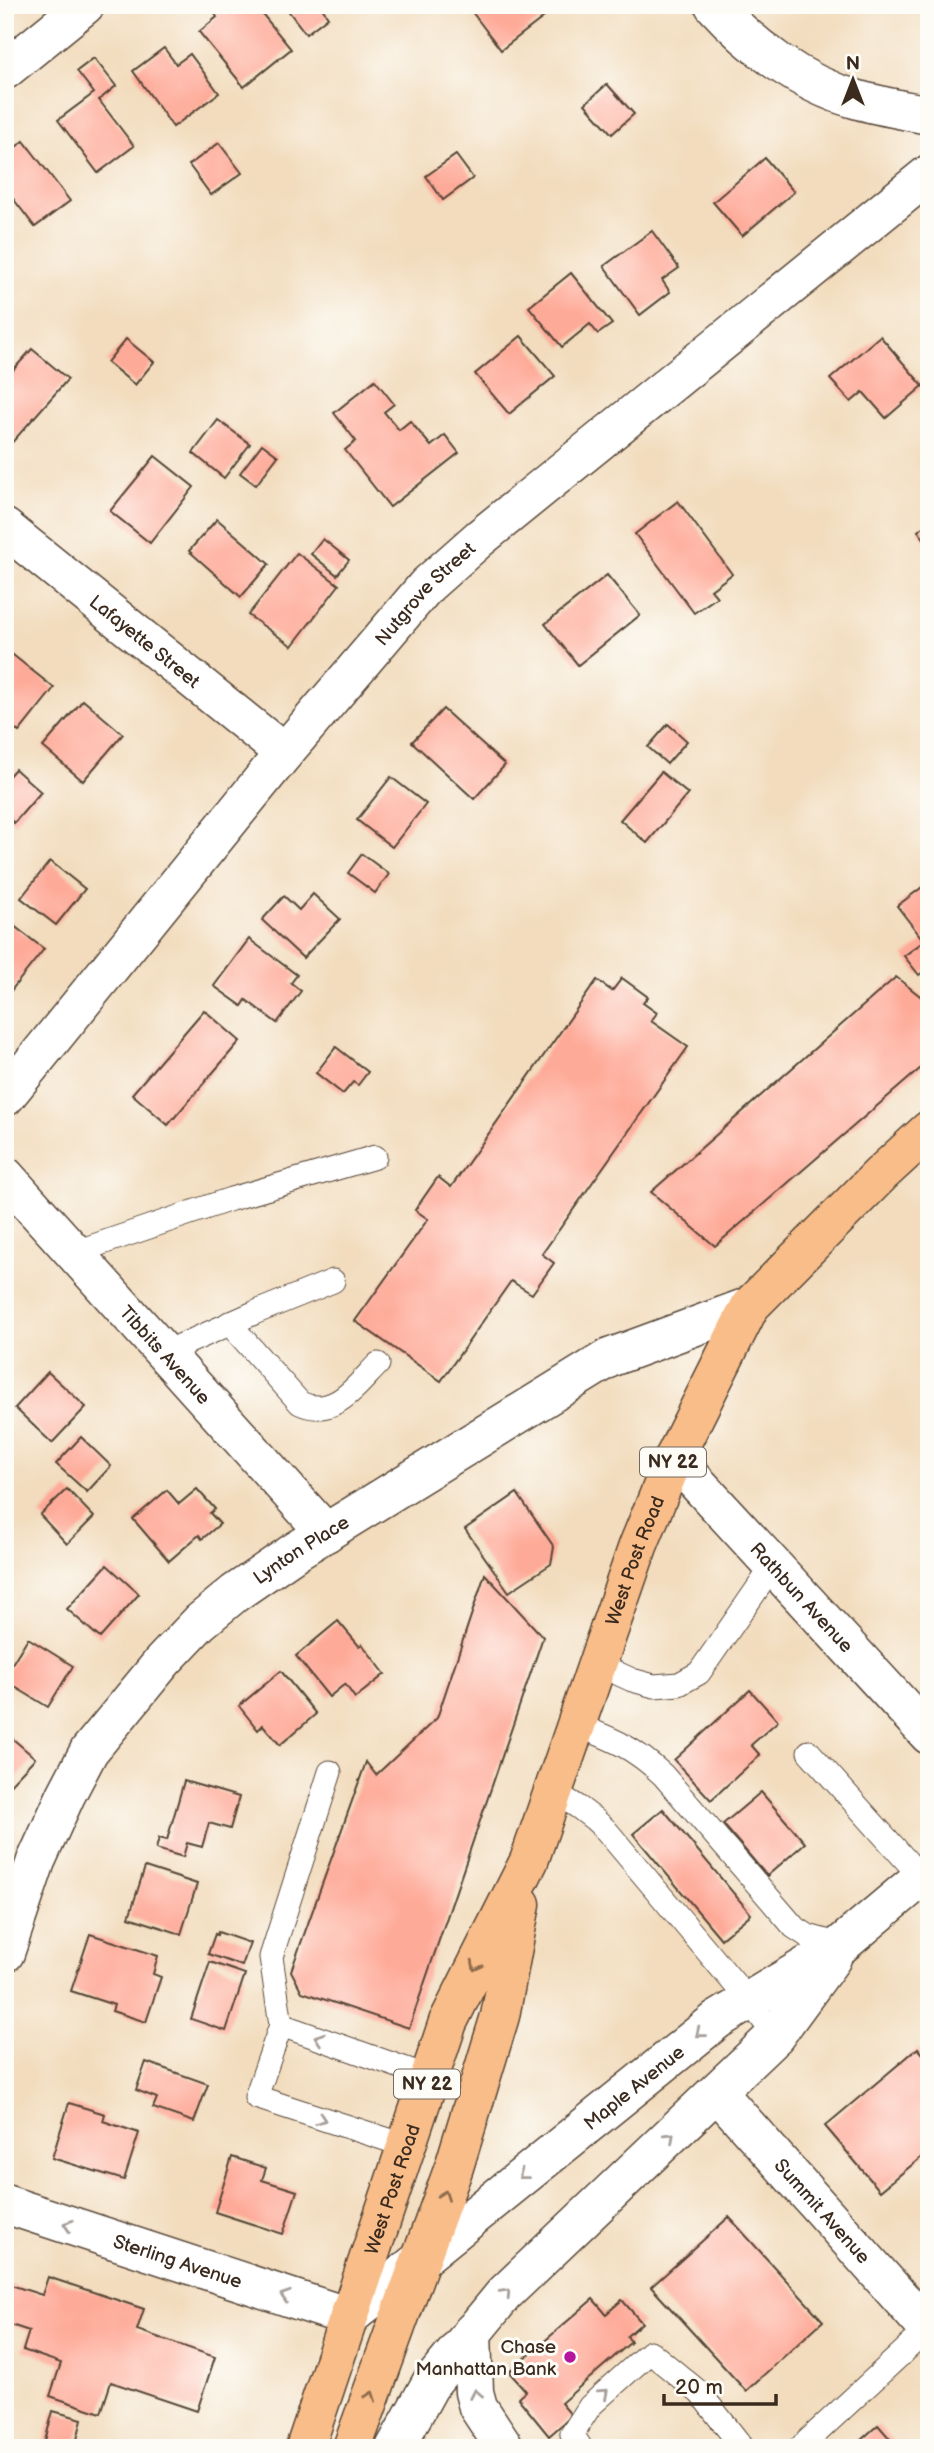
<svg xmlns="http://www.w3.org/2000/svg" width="934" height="2453" viewBox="0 0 934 2453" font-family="'Balsamiq Sans',sans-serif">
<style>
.building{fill:#feaa99}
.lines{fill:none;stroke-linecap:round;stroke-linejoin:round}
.service-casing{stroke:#564536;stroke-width:25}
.minor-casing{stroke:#564536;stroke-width:41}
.tertiary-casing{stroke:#564536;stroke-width:41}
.primary-casing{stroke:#564536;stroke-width:41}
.service{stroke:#fff;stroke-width:23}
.minor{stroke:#fff;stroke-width:38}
.tertiary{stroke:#fff;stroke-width:38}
.primary{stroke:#f9bd89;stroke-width:38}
.oneway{stroke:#906c4e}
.oneway2{stroke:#a79f9a}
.poi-dot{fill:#b5179e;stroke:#fdfcf7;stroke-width:2.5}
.labels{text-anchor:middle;stroke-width:6;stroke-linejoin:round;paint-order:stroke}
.shield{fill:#fdfcf7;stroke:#75695f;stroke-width:2}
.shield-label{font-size:18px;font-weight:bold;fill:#3b2a1e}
.street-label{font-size:19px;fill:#3b2a1e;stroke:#fdfcf7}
.poi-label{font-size:19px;fill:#3b2a1e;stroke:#fdfcf7;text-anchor:end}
</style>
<rect width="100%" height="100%" fill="#fdfcf7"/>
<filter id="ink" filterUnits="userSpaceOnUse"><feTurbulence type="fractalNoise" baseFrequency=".0143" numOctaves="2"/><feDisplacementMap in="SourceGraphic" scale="14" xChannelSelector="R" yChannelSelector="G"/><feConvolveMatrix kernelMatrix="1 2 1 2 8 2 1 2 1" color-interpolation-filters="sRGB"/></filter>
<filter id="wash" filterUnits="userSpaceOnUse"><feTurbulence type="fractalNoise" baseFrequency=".00686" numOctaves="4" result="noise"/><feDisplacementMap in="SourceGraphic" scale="28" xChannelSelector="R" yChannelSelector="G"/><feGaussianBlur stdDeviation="1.57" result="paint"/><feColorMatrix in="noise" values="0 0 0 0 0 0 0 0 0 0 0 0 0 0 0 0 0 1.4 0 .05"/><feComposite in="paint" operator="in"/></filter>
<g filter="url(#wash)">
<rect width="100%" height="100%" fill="#f2dcbd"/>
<g id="blocks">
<g class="building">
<polygon points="225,5 255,5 291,49 244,87 199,32 217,17 215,14"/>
<polygon points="284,5 320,5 328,17 306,34"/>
<polygon points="480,5 556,5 557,7 501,50 472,12"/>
<polygon points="164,48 176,64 190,54 219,93 173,127 133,71"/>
<polygon points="94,58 116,86 99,100 134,146 98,173 58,120 94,93 77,71"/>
<polygon points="607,84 634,114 612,134 585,104"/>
<polygon points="24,141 70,201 35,227 5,188 5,155"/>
<polygon points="219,143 242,173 211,195 189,165"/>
<polygon points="456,155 473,178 443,200 426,176"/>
<polygon points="765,158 794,192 742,236 713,202"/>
<polygon points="652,231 679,268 662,280 670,292 640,315 604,266"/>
<polygon points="571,273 612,324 598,334 590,324 562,347 529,307"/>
<polygon points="521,336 555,376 509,414 475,374"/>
<polygon points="880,336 923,386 886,418 863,392 851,402 830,379"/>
<polygon points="126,339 154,362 135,385 107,362"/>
<polygon points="32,349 68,379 9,446 5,443 5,379"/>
<polygon points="375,380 394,404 384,412 399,430 410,421 431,446 445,435 459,453 390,507 345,450 356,441 334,413"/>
<polygon points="218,420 250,444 224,478 193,453"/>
<polygon points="262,444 278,456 256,485 240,473"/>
<polygon points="155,456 194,487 150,543 110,511"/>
<polygon points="678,501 732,574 711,590 717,597 694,613 635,534"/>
<polygon points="217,519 269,564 241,597 189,551"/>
<polygon points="929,522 929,545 918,531"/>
<polygon points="323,539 349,560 337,575 311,554"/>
<polygon points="297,553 339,585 292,646 248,615"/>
<polygon points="607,575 640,615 578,665 545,624"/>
<polygon points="8,651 54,688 19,732 5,721 5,654"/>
<polygon points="83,700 123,734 83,781 43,747"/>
<polygon points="443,709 505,765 474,799 412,742"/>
<polygon points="668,724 687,741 667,764 648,747"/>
<polygon points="15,769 41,792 14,823 5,815 5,780"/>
<polygon points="661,772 688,794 647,843 620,820"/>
<polygon points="391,777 426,804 392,847 357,820"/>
<polygon points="362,854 389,874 375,893 348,873"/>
<polygon points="50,861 85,889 56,925 21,898"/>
<polygon points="929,882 929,968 919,975 904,956 924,941 897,906"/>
<polygon points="313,894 340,919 303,958 262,920 284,896 299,910"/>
<polygon points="5,919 44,949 9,993 5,990"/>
<polygon points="249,939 297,975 291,983 301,991 277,1023 246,1000 242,1006 214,986"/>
<polygon points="896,977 929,1003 929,1061 715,1246 651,1192"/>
<polygon points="622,978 648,997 643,1003 657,1013 651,1021 688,1047 542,1254 554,1263 532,1294 511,1281 441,1381 355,1321 428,1219 415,1210 438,1177 451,1187 597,980 612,991"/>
<polygon points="204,1010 240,1041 168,1125 132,1094"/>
<polygon points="336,1047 368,1072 358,1085 353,1082 343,1094 316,1073"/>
<polygon points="48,1372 86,1407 52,1443 15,1408"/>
<polygon points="81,1437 111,1466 87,1492 56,1464"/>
<polygon points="67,1489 94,1517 67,1544 40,1515"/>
<polygon points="197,1489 215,1509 210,1513 220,1524 202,1539 199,1535 169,1561 133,1519 167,1490 179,1504"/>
<polygon points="517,1493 554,1547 551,1564 509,1592 465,1529"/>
<polygon points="107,1565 139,1594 100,1638 67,1609"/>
<polygon points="485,1574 543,1637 409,2028 302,1992 291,1971 366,1762 376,1775 437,1718"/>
<polygon points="338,1621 359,1646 362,1644 385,1674 355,1698 345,1684 329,1697 296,1656"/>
<polygon points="28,1638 73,1666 48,1707 5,1681 5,1675"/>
<polygon points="281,1671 316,1714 280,1745 263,1725 258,1730 239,1706"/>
<polygon points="750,1690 778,1721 751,1745 760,1755 711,1800 674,1760"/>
<polygon points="13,1739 35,1758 5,1790 5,1748"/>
<polygon points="184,1781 239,1797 230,1829 209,1823 202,1847 187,1843 183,1857 156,1849 159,1838 167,1840"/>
<polygon points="761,1792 805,1843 767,1876 723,1824"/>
<polygon points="663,1809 751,1914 721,1939 633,1834"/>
<polygon points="145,1867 197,1884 181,1934 129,1917"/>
<polygon points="218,1932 250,1943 242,1966 208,1954 215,1934 217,1935"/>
<polygon points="90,1934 158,1956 153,1974 161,1977 146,2022 112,2011 114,2005 71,1991"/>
<polygon points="210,1962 245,1974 226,2031 191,2019"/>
<polygon points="918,2048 929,2061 929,2151 880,2191 825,2126"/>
<polygon points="146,2062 208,2084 194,2122 153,2108 157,2098 136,2090"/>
<polygon points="69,2103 105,2114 103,2121 139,2133 124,2180 52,2158"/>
<polygon points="232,2157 266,2168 262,2180 297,2191 283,2234 215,2212"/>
<polygon points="729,2217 823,2321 746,2391 651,2287"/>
<polygon points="48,2277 144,2309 137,2330 215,2357 197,2411 111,2382 101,2413 50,2396 61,2363 23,2350 29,2331 5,2323 5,2294 8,2284 42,2295"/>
<polygon points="593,2299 606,2314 622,2300 642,2323 627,2336 631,2342 561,2403 572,2416 549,2436 518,2398 526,2391 509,2372"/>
<polygon points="53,2411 82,2419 75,2448 43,2448"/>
<polygon points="878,2425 898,2448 852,2448"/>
</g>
</g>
</g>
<g filter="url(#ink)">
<use href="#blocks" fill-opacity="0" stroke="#564536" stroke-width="2"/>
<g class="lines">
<defs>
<g id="service">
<polyline points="73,1253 231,1199 375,1157"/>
<path d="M229,1323L300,1403C334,1419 356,1386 378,1364"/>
<polyline points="164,1353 254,1313 333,1281"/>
<polyline points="597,1664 632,1680 654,1686 679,1684 699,1673 773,1566"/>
<path d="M576,1725C613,1739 633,1747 663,1775L794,1927L808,1936L841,1945"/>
<polyline points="809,1752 921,1877"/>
<polyline points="330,1772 271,1957 281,2025 256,2097 407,2146"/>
<path d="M553,1792C573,1803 589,1813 606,1830L749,2001L775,2036"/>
<polyline points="281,2025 429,2077"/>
<polyline points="581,2448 572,2434 590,2406 650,2352 700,2393 743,2448"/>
<polyline points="800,2448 928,2329"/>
</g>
<g id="minor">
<path d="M714,5C751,46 801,84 855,99C879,106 904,110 929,115"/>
<polyline points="5,70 85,5"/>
<path id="s1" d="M5,528L284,753"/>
<path id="s2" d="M5,1097L284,753L383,637L427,585L480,538L929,174"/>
<path id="s3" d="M5,1176L326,1533"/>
<path id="s4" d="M717,2092L929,2330"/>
</g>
<g id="tertiary">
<path id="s5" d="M674,1458L929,1735"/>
<path id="s6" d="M5,1953L36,1861L66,1795L89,1751L163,1661L200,1622L235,1593L296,1551L609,1358L750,1306"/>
<path id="s7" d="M5,2204L349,2317L717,2020L841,1945L929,1871"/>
<polyline points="472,2332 474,2392 478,2407 505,2448"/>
<polyline points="395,2448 431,2383 504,2294 775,2036 832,1958"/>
</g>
<g id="primary">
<path id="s8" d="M305,2448L448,2022L529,1861L638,1546L674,1458L750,1306L881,1174L929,1130"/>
<polyline points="352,2448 454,2167 500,2016 521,1904"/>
</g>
</defs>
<use href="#service" class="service-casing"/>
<use href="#minor" class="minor-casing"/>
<use href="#tertiary" class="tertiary-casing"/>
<use href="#primary" class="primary-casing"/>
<use href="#service" class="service"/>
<use href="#minor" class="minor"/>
<use href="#tertiary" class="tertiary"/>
<use href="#primary" class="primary"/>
</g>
<defs><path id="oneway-chevron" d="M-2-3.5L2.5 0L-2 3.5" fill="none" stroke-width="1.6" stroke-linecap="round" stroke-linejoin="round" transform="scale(1.75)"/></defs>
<g class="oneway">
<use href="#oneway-chevron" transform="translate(476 1966) rotate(117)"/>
<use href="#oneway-chevron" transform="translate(444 2195) rotate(-70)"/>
<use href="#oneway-chevron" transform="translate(371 2396) rotate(-70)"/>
</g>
<g class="oneway2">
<use href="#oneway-chevron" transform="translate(700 2033) rotate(141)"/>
<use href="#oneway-chevron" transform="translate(319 2038) rotate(-161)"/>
<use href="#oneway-chevron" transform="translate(321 2119) rotate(19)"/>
<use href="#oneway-chevron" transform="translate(670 2137) rotate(-43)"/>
<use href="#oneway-chevron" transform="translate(523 2175) rotate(142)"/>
<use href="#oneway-chevron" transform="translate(68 2225) rotate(-162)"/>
<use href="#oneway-chevron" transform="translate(506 2293) rotate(-47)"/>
<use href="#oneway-chevron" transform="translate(285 2296) rotate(-162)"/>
<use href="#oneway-chevron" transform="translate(604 2393) rotate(-42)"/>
<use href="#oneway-chevron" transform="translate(476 2394) rotate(-101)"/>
</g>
</g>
<circle class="poi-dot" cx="570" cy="2357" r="7"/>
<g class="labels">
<g class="shield">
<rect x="640" y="1447.5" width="66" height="29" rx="5"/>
<rect x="394" y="2069.5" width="66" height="29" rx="5"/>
</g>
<g class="shield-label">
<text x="673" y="1468">NY 22</text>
<text x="427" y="2090">NY 22</text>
</g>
<g class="street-label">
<text dy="7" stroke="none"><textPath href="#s2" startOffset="656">Nutgrove Street</textPath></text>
<text dy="7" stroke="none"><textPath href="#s1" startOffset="180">Lafayette Street</textPath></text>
<text dy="7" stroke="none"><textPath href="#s3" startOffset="240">Tibbits Avenue</textPath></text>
<text dy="7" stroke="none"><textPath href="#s6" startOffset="514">Lynton Place</textPath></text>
<text dy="7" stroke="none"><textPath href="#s8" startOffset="948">West Post Road</textPath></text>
<text dy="7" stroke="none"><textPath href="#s5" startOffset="189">Rathbun Avenue</textPath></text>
<text dy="7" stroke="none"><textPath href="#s7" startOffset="728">Maple Avenue</textPath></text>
<text dy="7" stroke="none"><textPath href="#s8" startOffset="273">West Post Road</textPath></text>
<text dy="7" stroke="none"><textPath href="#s4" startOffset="159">Summit Avenue</textPath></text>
<text dy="7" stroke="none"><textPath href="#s7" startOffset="182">Sterling Avenue</textPath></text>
</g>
<g class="poi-label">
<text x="556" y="2353">Chase<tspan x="556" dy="22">Manhattan Bank</tspan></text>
</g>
</g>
<rect width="934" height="2453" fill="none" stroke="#fdfcf7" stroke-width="28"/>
<g transform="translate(853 80)" stroke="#fdfcf7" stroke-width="5" paint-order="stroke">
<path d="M0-5L12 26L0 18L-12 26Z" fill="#3b2a1e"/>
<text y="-10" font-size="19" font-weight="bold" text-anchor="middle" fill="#3b2a1e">N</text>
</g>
<path d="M664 2394v10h112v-10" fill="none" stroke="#3b2a1e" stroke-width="3.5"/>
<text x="675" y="2394" font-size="21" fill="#3b2a1e" stroke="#fdfcf7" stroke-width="5" paint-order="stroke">20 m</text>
</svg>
